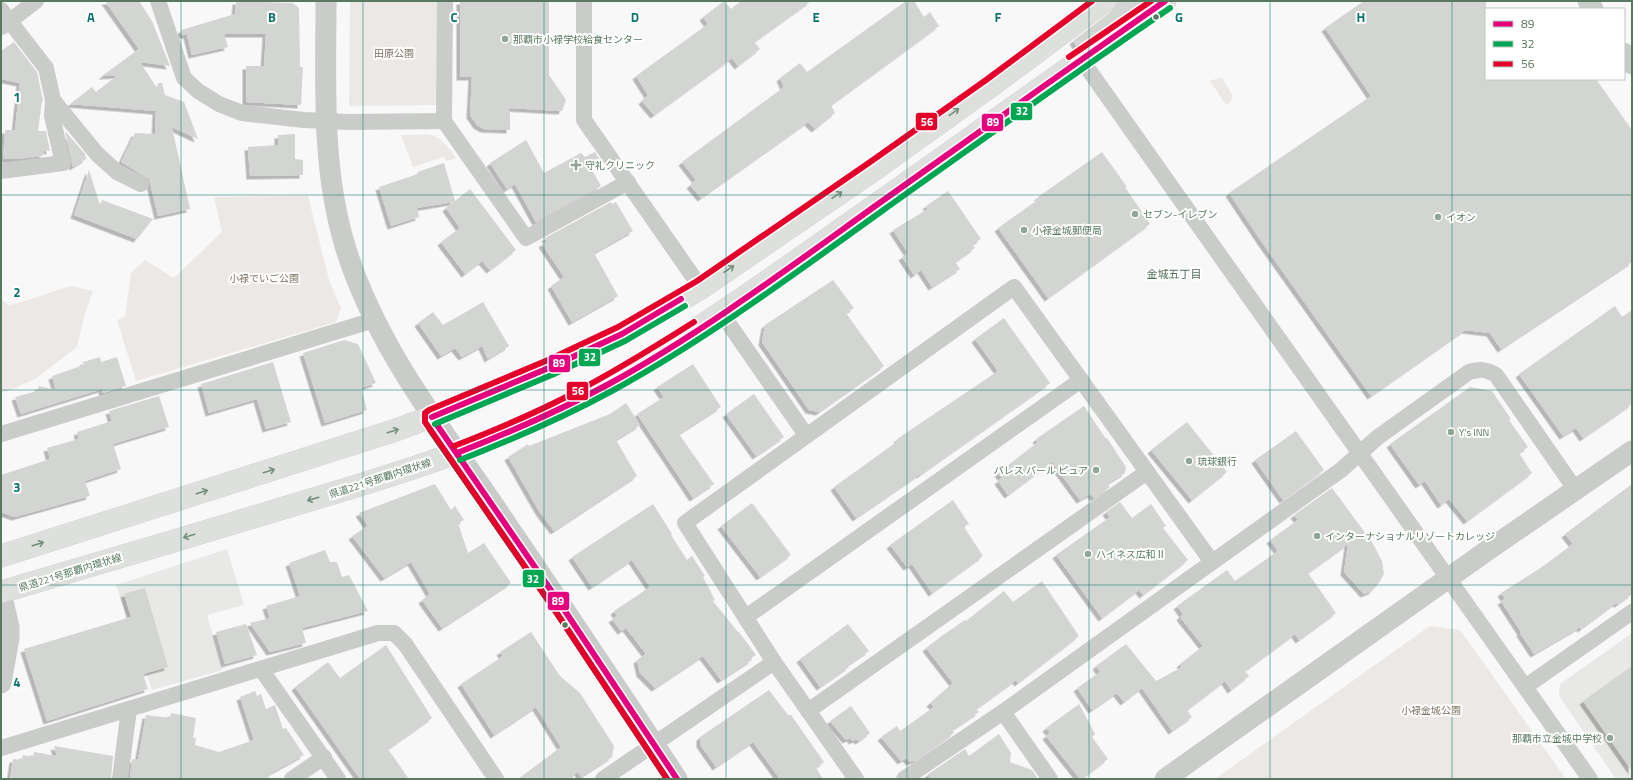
<svg xmlns="http://www.w3.org/2000/svg" width="1633" height="780" viewBox="0 0 1633 780" font-family="'Titillium Web','Noto Sans JP',sans-serif">
<style>
.built{fill:#e8e9e7}
.green{fill:#ebe8e5}
.building{fill:#d2d5d2;filter:url(#shadow)}
.lines{fill:none;stroke-linecap:round;stroke-linejoin:round}
.secondary-casing{stroke:#d4d6d4;stroke-width:23}
.minor{stroke:#c9ccc9;stroke-width:16}
.tertiary{stroke:#c9ccc9;stroke-width:21}
.secondary{stroke:#dee0de;stroke-width:22}
.bus-1-casing{stroke:#fff;stroke-width:9}
.bus-2-casing{stroke:#fff;stroke-width:9}
.bus-3-casing{stroke:#fff;stroke-width:9}
.bus-1{stroke:#e5007d;stroke-width:6}
.bus-2{stroke:#00a651;stroke-width:6}
.bus-3{stroke:#e4002b;stroke-width:6}
.oneway{stroke:#738e79}
.grid{fill:none;stroke:#0f766e;stroke-width:1;stroke-opacity:0.55}
.bus-dot{fill:#587960;stroke:#fff;stroke-width:1.5}
.poi-dot{fill:#90a595;stroke:#fff;stroke-width:1.5}
.labels{text-anchor:middle;stroke-width:4;stroke-linejoin:round;paint-order:stroke}
.poi-label{font-size:10px;fill:#587960;stroke:#fff;text-anchor:start}
.park-label{font-size:10px;fill:#7c7161;stroke:#fff}
.street-label{font-size:10px;fill:#587960;stroke:#fff}
.neighbourhood-label{font-size:11px;fill:#54705b;stroke:#fff}
.grid-label{font-size:13px;text-anchor:middle;font-weight:bold;fill:#0f766e;stroke:#fff;stroke-width:4;stroke-linejoin:round;paint-order:stroke}
.line-badge{stroke:#fff;stroke-width:1.5}
.badge-label{font-size:11px;text-anchor:middle;font-weight:bold;fill:#fff}
</style>
<defs>
<filter id="shadow"><feDropShadow dx="-3.5" dy="3.5" stdDeviation="0" flood-color="#0004"/></filter>
</defs>
<rect width="100%" height="100%" fill="#f9f8f8"/>
<g class="built">
<polygon points="227,549 244,605 207,615 223,670 152,690 116,585"/>
<polygon points="1632,633 1632,779 1616,779 1559,696 1560,684"/>
</g>
<g class="green">
<polygon points="350,1 438,1 438,105 349,106"/>
<polygon points="1219,78 1222,78 1233,96 1230,102 1226,105 1210,81"/>
<path d="M401,135C434,135 436,129 456,158L447,161L443,157L413,167Z"/>
<polygon points="308,196 329,280 341,308 336,322 136,381 117,320 125,317 131,273 145,260 174,278 222,232 214,197"/>
<path d="M72,286L93,291L85,313L77,347L35,379L4,393L1,390V299L9,305C31,301 50,291 72,286Z"/>
<polygon points="1430,626 1460,630 1566,779 1215,779"/>
</g>
<g class="building">
<polygon points="105,1 139,1 152,21 170,66 140,62 157,88 158,83 162,83 165,95 184,102 198,139 172,127 190,209 158,216 149,179 121,162 135,133 155,134 156,111 70,104 92,87 96,92 118,75 102,76 139,49"/>
<polygon points="236,1 293,3 299,8 300,67 303,67 301,105 246,102 246,66 264,66 266,34 224,34 228,47 192,55 187,35 182,35 181,30 235,14"/>
<polygon points="460,1 549,1 549,75 566,100 562,111 508,108 510,113 510,130 484,129 477,125 470,115 472,77 460,77"/>
<polygon points="724,1 731,9 741,1 811,1 754,42 760,49 738,66 732,58 654,115 642,101 648,95 636,76 708,24 703,17"/>
<polygon points="906,1 914,1 924,17 930,12 939,26 831,105 835,113 815,129 808,122 701,198 690,185 696,180 682,162 784,87 780,78 800,63 807,72"/>
<polygon points="1117,1 1143,1 1077,47 1073,41 1112,11 1116,6"/>
<polygon points="1364,1 1486,1 1486,79 1596,79 1632,130 1632,262 1501,349 1490,333 1465,330 1371,396 1261,241 1229,193 1371,96 1325,28"/>
<polygon points="14,42 37,72 43,101 42,101 38,131 46,131 50,151 44,150 43,156 16,159 3,159 5,130 15,130 20,83 1,79 1,51"/>
<polygon points="65,131 85,154 86,159 73,167"/>
<polygon points="295,134 295,159 303,160 303,175 250,176 248,147 278,145 278,135"/>
<polygon points="526,140 544,173 581,153 585,157 595,152 602,163 592,170 601,186 536,222 515,184 507,189 490,163"/>
<polygon points="1102,152 1127,187 1125,187 1150,224 1048,298 998,228 1039,199 1038,197"/>
<polygon points="444,163 455,201 470,189 516,250 490,270 482,261 465,274 441,242 460,228 446,208 453,202 417,208 419,217 391,226 379,187 418,174 417,172"/>
<polygon points="89,170 100,205 102,200 153,219 137,239 74,215"/>
<polygon points="948,191 981,239 972,244 975,248 955,262 960,269 932,287 921,270 914,275 902,257 908,253 893,230 928,209 926,206"/>
<polygon points="611,202 612,204 616,202 633,231 594,253 618,296 572,322 551,286 564,277 542,244 547,241 545,238"/>
<polygon points="833,280 854,308 846,313 884,366 819,412 809,410 762,342 765,325"/>
<polygon points="483,302 509,346 488,359 482,346 462,357 455,348 441,356 418,323 433,312 443,325"/>
<polygon points="1615,306 1622,317 1632,310 1632,404 1583,438 1576,428 1563,436 1519,374"/>
<polygon points="1004,318 1050,383 920,475 920,474 856,518 834,487 898,441 897,439 998,371 975,339"/>
<polygon points="344,340 358,344 376,383 361,388 367,410 325,423 303,353"/>
<polygon points="100,357 101,362 117,357 126,386 103,393 102,389 21,414 15,397 37,391 39,386 56,390 52,376 84,365 83,362"/>
<polygon points="273,362 291,422 266,429 257,399 209,413 201,384"/>
<polygon points="693,364 721,407 679,434 714,484 693,498 637,414 664,397 657,387"/>
<polygon points="1470,387 1492,391 1511,419 1509,420 1528,447 1519,453 1532,473 1467,521 1449,499 1441,505 1425,481 1419,485 1390,444"/>
<polygon points="754,394 784,437 756,456 726,414"/>
<polygon points="159,396 169,427 113,444 121,469 85,481 90,496 15,517 1,512 1,475 50,459 47,448 79,439 77,432 112,421 109,411"/>
<polygon points="626,403 640,425 616,440 637,476 554,531 539,511 508,457 528,444 529,446 610,414"/>
<polygon points="1084,406 1106,439 1107,438 1126,467 1125,473 1107,484 1110,487 1094,498 1091,494 1080,500 1052,462 1008,495 998,481 1002,478 998,473 1038,442 1036,439"/>
<polygon points="1187,422 1227,472 1192,500 1151,450"/>
<polygon points="1296,431 1324,470 1283,500 1255,460"/>
<polygon points="435,484 451,510 455,506 464,520 458,523 468,553 484,543 511,583 442,628 422,600 430,594 411,562 384,578 352,536 368,526 359,513"/>
<polygon points="1632,484 1632,594 1618,604 1616,603 1581,629 1580,627 1534,654 1520,633 1521,632 1501,601 1505,599 1501,593 1542,567 1573,544 1565,534"/>
<polygon points="1332,488 1372,542 1382,561 1384,574 1379,583 1372,591 1364,594 1344,572 1348,544 1308,573 1336,613 1299,640 1295,634 1245,671 1249,676 1231,690 1225,681 1187,710 1192,717 1172,731 1142,688 1124,702 1117,693 1092,710 1077,688 1100,672 1096,666 1126,644 1156,681 1182,667 1180,664 1203,646 1180,617 1183,614 1177,606 1227,570 1235,581 1278,551 1270,540 1298,520 1294,515"/>
<polygon points="953,500 969,524 964,527 983,556 932,593 912,564 907,567 890,545"/>
<polygon points="1120,502 1132,518 1151,504 1166,526 1163,528 1188,560 1143,595 1139,590 1102,618 1056,555 1110,517 1106,512"/>
<polygon points="752,503 791,555 760,577 721,526"/>
<polygon points="653,504 672,534 671,535 687,560 692,556 705,576 703,577 715,600 713,601 738,632 739,632 756,655 751,658 752,660 721,680 703,656 655,688 640,673 637,660 646,654 626,628 621,631 612,619 617,616 614,611 650,587 632,560 592,587 572,557"/>
<polygon points="325,550 330,562 337,562 342,577 349,575 368,611 302,628 306,643 270,652 250,623 270,618 266,606 300,596 289,563"/>
<polygon points="1042,581 1079,636 1018,683 1016,680 976,709 979,712 952,730 954,733 916,760 910,762 906,758 901,761 881,737 897,726 900,731 934,707 930,703 953,683 926,648 943,635 965,620 966,621 1004,591 1013,602"/>
<polygon points="145,588 168,667 143,674 148,689 47,721 24,649 131,617 124,594"/>
<polygon points="246,624 257,655 225,664 216,632"/>
<polygon points="848,624 869,651 848,665 849,667 820,687 800,659"/>
<polygon points="531,632 560,676 580,693 614,746 612,757 581,777 578,772 568,779 518,779 561,747 536,707 494,735 461,684 503,656 500,652"/>
<polygon points="386,645 432,718 388,749 409,779 360,779 295,687 328,662 340,678"/>
<polygon points="1632,666 1632,771 1583,701"/>
<polygon points="769,690 788,715 791,715 824,762 816,768 823,779 780,779 753,742 716,767 700,744 700,737"/>
<polygon points="255,691 257,696 261,694 266,709 275,705 283,729 286,728 304,755 273,772 266,779 130,779 132,759 138,760 146,715 170,718 171,713 196,718 193,738 196,738 195,745 219,752 254,740 240,697"/>
<polygon points="1079,704 1095,734 1092,737 1108,759 1082,779 1080,779 1046,736 1050,733 1046,728"/>
<polygon points="851,706 870,733 859,741 856,739 853,741 850,738 846,740 830,721"/>
<polygon points="999,734 1011,753 1010,762 1032,770 1038,779 931,779 927,775 965,749 969,756"/>
<polygon points="54,746 113,756 111,779 10,779 13,759 22,760 23,755 33,757 34,752 57,756"/>
</g>
<g class="lines">
<defs>
<g id="secondary">
<polyline points="1,556 396,430 468,403 551,367 622,334 701,288 878,167 991,86 1105,1"/>
<path d="M1,592C96,564 192,536 287,507C384,478 483,449 573,402C667,353 753,292 840,230C949,154 1056,76 1165,1"/>
</g>
</defs>
<use href="#secondary" class="secondary-casing"/>
<g class="minor">
<polyline points="158,1 184,78 198,91 219,104 242,113 304,120 348,122 444,121"/>
<polyline points="445,1 444,121 526,238 628,182"/>
<polyline points="584,1 584,120 701,288"/>
<polyline points="1,10 46,68 53,100 97,154 117,172 141,184"/>
<polyline points="2,27 36,1"/>
<polyline points="1081,59 1590,779"/>
<polyline points="1,171 63,163 52,116 53,100"/>
<polyline points="722,314 806,435"/>
<polyline points="1,434 374,320"/>
<polyline points="746,617 1081,380"/>
<polyline points="261,669 338,779"/>
<polyline points="1525,687 1632,612"/>
<polyline points="808,711 1147,472"/>
<polyline points="1003,712 1050,779"/>
<polyline points="1,748 378,633 394,633 405,644 496,779"/>
<polyline points="120,779 129,709"/>
<polyline points="292,779 324,757"/>
<polyline points="603,779 774,662"/>
<polyline points="856,779 774,662 685,523 1014,287 1212,562"/>
<path d="M904,779L1003,712L1341,470L1378,437L1469,372C1480,369 1486,369 1496,375L1575,489"/>
</g>
<g class="tertiary">
<path d="M326,1C326,84 321,166 345,246C374,341 435,420 491,501C553,593 616,686 677,779"/>
<polyline points="1588,1 1593,9"/>
<polyline points="1624,53 1632,64"/>
<polyline points="1,593 9,627 9,638 1,683"/>
<polyline points="1165,779 1488,550 1632,451"/>
</g>
<use href="#secondary" class="secondary"/>
<defs>
<g id="bus-1">
<polyline points="432,417 551,367 622,334 681,299"/>
<polyline points="437,425 559,602 677,779"/>
<path d="M457,453C508,433 559,411 607,385C702,333 790,267 878,204C973,136 1069,68 1165,1"/>
</g>
<g id="bus-2">
<polyline points="435,424 554,374 625,341 685,306"/>
<polyline points="430,430 552,606 667,779"/>
<path d="M460,460C511,440 562,418 610,392C706,340 794,274 882,211C978,143 1073,74 1170,8"/>
</g>
<g id="bus-3">
<polyline points="1069,57 1151,1"/>
<path d="M454,446C493,431 531,415 568,396C611,374 653,348 694,322"/>
<polyline points="667,779 552,606 425,422 425,413 429,410 548,360 618,327 697,281 873,160 986,80 1092,1"/>
</g>
</defs>
<use href="#bus-1" class="bus-1-casing"/>
<use href="#bus-2" class="bus-2-casing"/>
<use href="#bus-3" class="bus-3-casing"/>
<use href="#bus-1" class="bus-1"/>
<use href="#bus-2" class="bus-2"/>
<use href="#bus-3" class="bus-3"/>
</g>
<defs><path id="oneway-shaft" d="M-6 0H5M1.5-3L5.5 0L1.5 3" fill="none" stroke-width="1.6" stroke-linecap="round" stroke-linejoin="round"/></defs>
<g class="oneway">
<use href="#oneway-shaft" transform="translate(954 112) rotate(-36)"/>
<use href="#oneway-shaft" transform="translate(837 195) rotate(-34)"/>
<use href="#oneway-shaft" transform="translate(729 269) rotate(-34)"/>
<use href="#oneway-shaft" transform="translate(393 431) rotate(-18)"/>
<use href="#oneway-shaft" transform="translate(269 471) rotate(-17)"/>
<use href="#oneway-shaft" transform="translate(202 492) rotate(-18)"/>
<use href="#oneway-shaft" transform="translate(313 499) rotate(164)"/>
<use href="#oneway-shaft" transform="translate(189 536) rotate(163)"/>
<use href="#oneway-shaft" transform="translate(38 544) rotate(-18)"/>
</g>
<path class="grid" d="M181,1V779M363,1V779M544,1V779M726,1V779M907,1V779M1089,1V779M1270,1V779M1452,1V779M1,195H1632M1,390H1632M1,585H1632"/>
<g class="bus-dot">
<circle cx="1156" cy="17" r="3.5"/>
<circle cx="565" cy="625" r="3.5"/>
</g>
<g class="poi-dot">
<circle cx="505" cy="39" r="4"/>
<path d="M574 159h4v4h4v4h-4v4h-4v-4h-4v-4h4z"/>
<circle cx="1135" cy="214" r="4"/>
<circle cx="1438" cy="217" r="4"/>
<circle cx="1024" cy="230" r="4"/>
<circle cx="1451" cy="432" r="4"/>
<circle cx="1189" cy="461" r="4"/>
<circle cx="1096" cy="470" r="4"/>
<circle cx="1317" cy="536" r="4"/>
<circle cx="1088" cy="554" r="4"/>
<circle cx="1610" cy="738" r="4"/>
</g>
<g class="labels">
<g class="poi-label">
<text x="513" y="43">那覇市小禄学校給食センター</text>
<text x="585" y="169">守礼クリニック</text>
<text x="1143" y="218">セブン-イレブン</text>
<text x="1446" y="221">イオン</text>
<text x="1032" y="234">小禄金城郵便局</text>
<text x="1459" y="436">Y's INN</text>
<text x="1197" y="465">琉球銀行</text>
<text x="1088" y="474" text-anchor="end">パレス パール ピュア</text>
<text x="1325" y="540">インターナショナルリゾートカレッジ</text>
<text x="1096" y="558">ハイネス広和Ⅱ</text>
<text x="1602" y="742" text-anchor="end">那覇市立金城中学校</text>
</g>
<g class="park-label">
<text x="394" y="57">田原公園</text>
<text x="264" y="282">小禄でいご公園</text>
<text x="1431" y="714">小禄金城公園</text>
</g>
<g class="street-label">
<text transform="translate(380 478) rotate(-18)" y="4">県道221号那覇内環状線</text>
<text transform="translate(70 572) rotate(-17)" y="4">県道221号那覇内環状線</text>
</g>
<g class="neighbourhood-label">
<text x="1174" y="278">金城五丁目</text>
</g>
</g>
<g class="grid-label">
<text x="91" y="22">A</text>
<text x="272" y="22">B</text>
<text x="454" y="22">C</text>
<text x="635" y="22">D</text>
<text x="816" y="22">E</text>
<text x="998" y="22">F</text>
<text x="1179" y="22">G</text>
<text x="1361" y="22">H</text>
<text x="17" y="102">1</text>
<text x="17" y="297">2</text>
<text x="17" y="492">3</text>
<text x="17" y="687">4</text>
</g>
<g class="line-badge">
<rect x="1010" y="102" width="23" height="19" rx="4" fill="#00a651"/>
<rect x="915" y="112" width="23" height="19" rx="4" fill="#e4002b"/>
<rect x="981" y="113" width="23" height="19" rx="4" fill="#e5007d"/>
<rect x="578" y="348" width="23" height="19" rx="4" fill="#00a651"/>
<rect x="548" y="354" width="23" height="19" rx="4" fill="#e5007d"/>
<rect x="566" y="381" width="23" height="20" rx="4" fill="#e4002b"/>
<rect x="522" y="569" width="23" height="19" rx="4" fill="#00a651"/>
<rect x="547" y="591" width="23" height="20" rx="4" fill="#e5007d"/>
</g>
<g class="badge-label">
<text x="1022" y="115">32</text>
<text x="927" y="126">56</text>
<text x="993" y="126">89</text>
<text x="590" y="361">32</text>
<text x="559" y="367">89</text>
<text x="578" y="395">56</text>
<text x="533" y="583">32</text>
<text x="558" y="605">89</text>
</g>
<rect width="1633" height="780" fill="none" stroke="#587960" stroke-width="4"/>
<rect x="1485" y="8" width="140" height="72" fill="#ffffff" stroke="#bcc9bf"/>
<rect x="1493" y="21" width="20" height="6" fill="#e5007d" stroke="#bcc9bf"/>
<text x="1521" y="28" font-size="12" fill="#587960">89</text>
<rect x="1493" y="41" width="20" height="6" fill="#00a651" stroke="#bcc9bf"/>
<text x="1521" y="48" font-size="12" fill="#587960">32</text>
<rect x="1493" y="61" width="20" height="6" fill="#e4002b" stroke="#bcc9bf"/>
<text x="1521" y="68" font-size="12" fill="#587960">56</text>
</svg>
